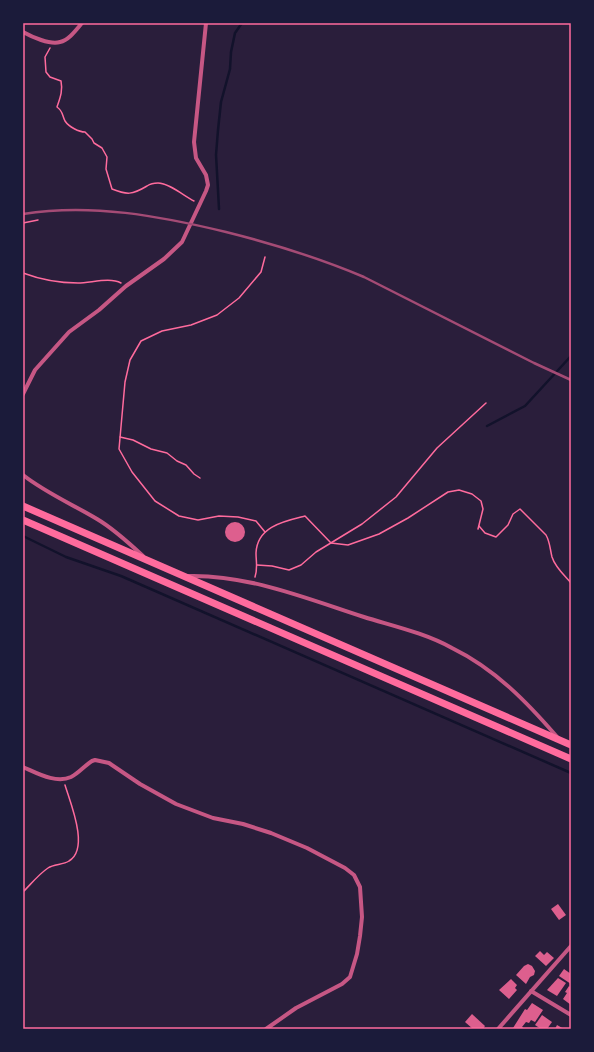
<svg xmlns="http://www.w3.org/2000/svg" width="594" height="1052" viewBox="0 0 594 1052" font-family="Inter,sans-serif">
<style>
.green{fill:#2a1e3b}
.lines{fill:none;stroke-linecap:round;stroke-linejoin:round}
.stream{stroke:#12122b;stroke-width:2.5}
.building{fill:#dd5f8e}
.path{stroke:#ff6b9d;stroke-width:1.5}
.minor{stroke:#c65784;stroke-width:4}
.trunk{stroke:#ff6b9d;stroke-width:7}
.rail{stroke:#a44b75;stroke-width:2.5}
.neatline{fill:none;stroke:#ff6b9d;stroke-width:1.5}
</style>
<rect width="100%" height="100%" fill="#1b1b3a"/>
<rect class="green" x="23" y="23" width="548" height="1006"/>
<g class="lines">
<g class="stream">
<polyline points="219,209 216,155 218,130 221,102 230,69 231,52 235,33 242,23"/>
<polyline points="487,426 525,406 571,356"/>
<polyline points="23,536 66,557 121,576 571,773"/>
</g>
</g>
<g class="building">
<circle cx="235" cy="532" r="10"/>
<polygon points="558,904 566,915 559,920 551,909"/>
<polygon points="540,951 544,955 547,952 554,958 546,966 535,956"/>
<polygon points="528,964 532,966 535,971 534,975 530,977 526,984 516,975 524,966"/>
<polygon points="564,969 571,974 571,984 559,976"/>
<polygon points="558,978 566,983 557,996 547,990"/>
<polygon points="511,979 517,985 515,988 517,990 509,999 499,990"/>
<polygon points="569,986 571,988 571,1005 563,999 567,993 565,992"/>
<polygon points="532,1003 543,1010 535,1022 531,1020 529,1023 526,1022 522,1027 525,1029 513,1028 525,1009 527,1010"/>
<polygon points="472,1014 485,1026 483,1029 473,1029 465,1022"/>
<polygon points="542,1015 552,1022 547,1029 541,1029 535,1025"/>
<polygon points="557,1025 564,1029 555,1029"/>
</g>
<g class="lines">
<g class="path">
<path d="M50,48L45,57L46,72L50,77L61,81C63,91 60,98 57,107C63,111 62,115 65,121C69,127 79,132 85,132L92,139L94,143L102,148L107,157L106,169L112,189C127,195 132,195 147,186C150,184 154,183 158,183C169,183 184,196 194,201"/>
<polyline points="23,223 38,220"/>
<polyline points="265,257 261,272 239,298 217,315 191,325 162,331 141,341 130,360 125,382 119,449 132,472 155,501 179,516 198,520 219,516 238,517 256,521 265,532"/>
<path d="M23,273C39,279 60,283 78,283C91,283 110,277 121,283"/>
<polyline points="120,437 133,440 151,449 167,453 177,461 186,465 194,474 200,478"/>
<path d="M479,526L485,533L496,537L508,525L513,514L520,509L546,535C550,542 550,549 552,557C555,567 564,575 571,583"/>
<polyline points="257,565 272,566 289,570 301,565 316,552 362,524 396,497 437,448 486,403"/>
<path d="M255,577C258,568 256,562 256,553C257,526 285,521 305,516L331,543L348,545L379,534L408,518L448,492L459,490L472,494L481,501L483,509L478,529"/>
<path d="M23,892C31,884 39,874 48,868C54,864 63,865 69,861C90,849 70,802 65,785"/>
</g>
<g class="minor">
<path d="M23,32C32,37 50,45 60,42C69,40 76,30 82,23"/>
<polyline points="23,394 35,370 69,332 99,310 126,286 164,259 182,242 206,191 208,185 206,175 196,158 194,142 206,23"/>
<path d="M23,475C46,493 72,504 97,519C114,529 129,543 143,556"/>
<path d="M187,576C247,574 308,599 364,617C393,626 425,633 452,648C495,669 527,702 558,738"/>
<path d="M23,767C37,773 56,784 71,777C79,773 84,766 92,761L95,760L109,763L140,784L176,804L213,818L243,824L271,833L307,848L345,868L354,875L360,887L362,917L360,936L357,954L350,977L342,984L296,1008L266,1029"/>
<polyline points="531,991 571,1015"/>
<polyline points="498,1029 571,946"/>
</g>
<g class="trunk">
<polyline points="23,506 571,745"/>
<polyline points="23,520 571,759"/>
</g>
<path class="rail" d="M23,214C91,203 160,216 226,232C274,244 319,258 364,277L534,363L571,380"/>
</g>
<rect width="594" height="1052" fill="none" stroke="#1b1b3a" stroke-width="48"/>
<rect x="24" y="24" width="546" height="1004" class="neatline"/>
</svg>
